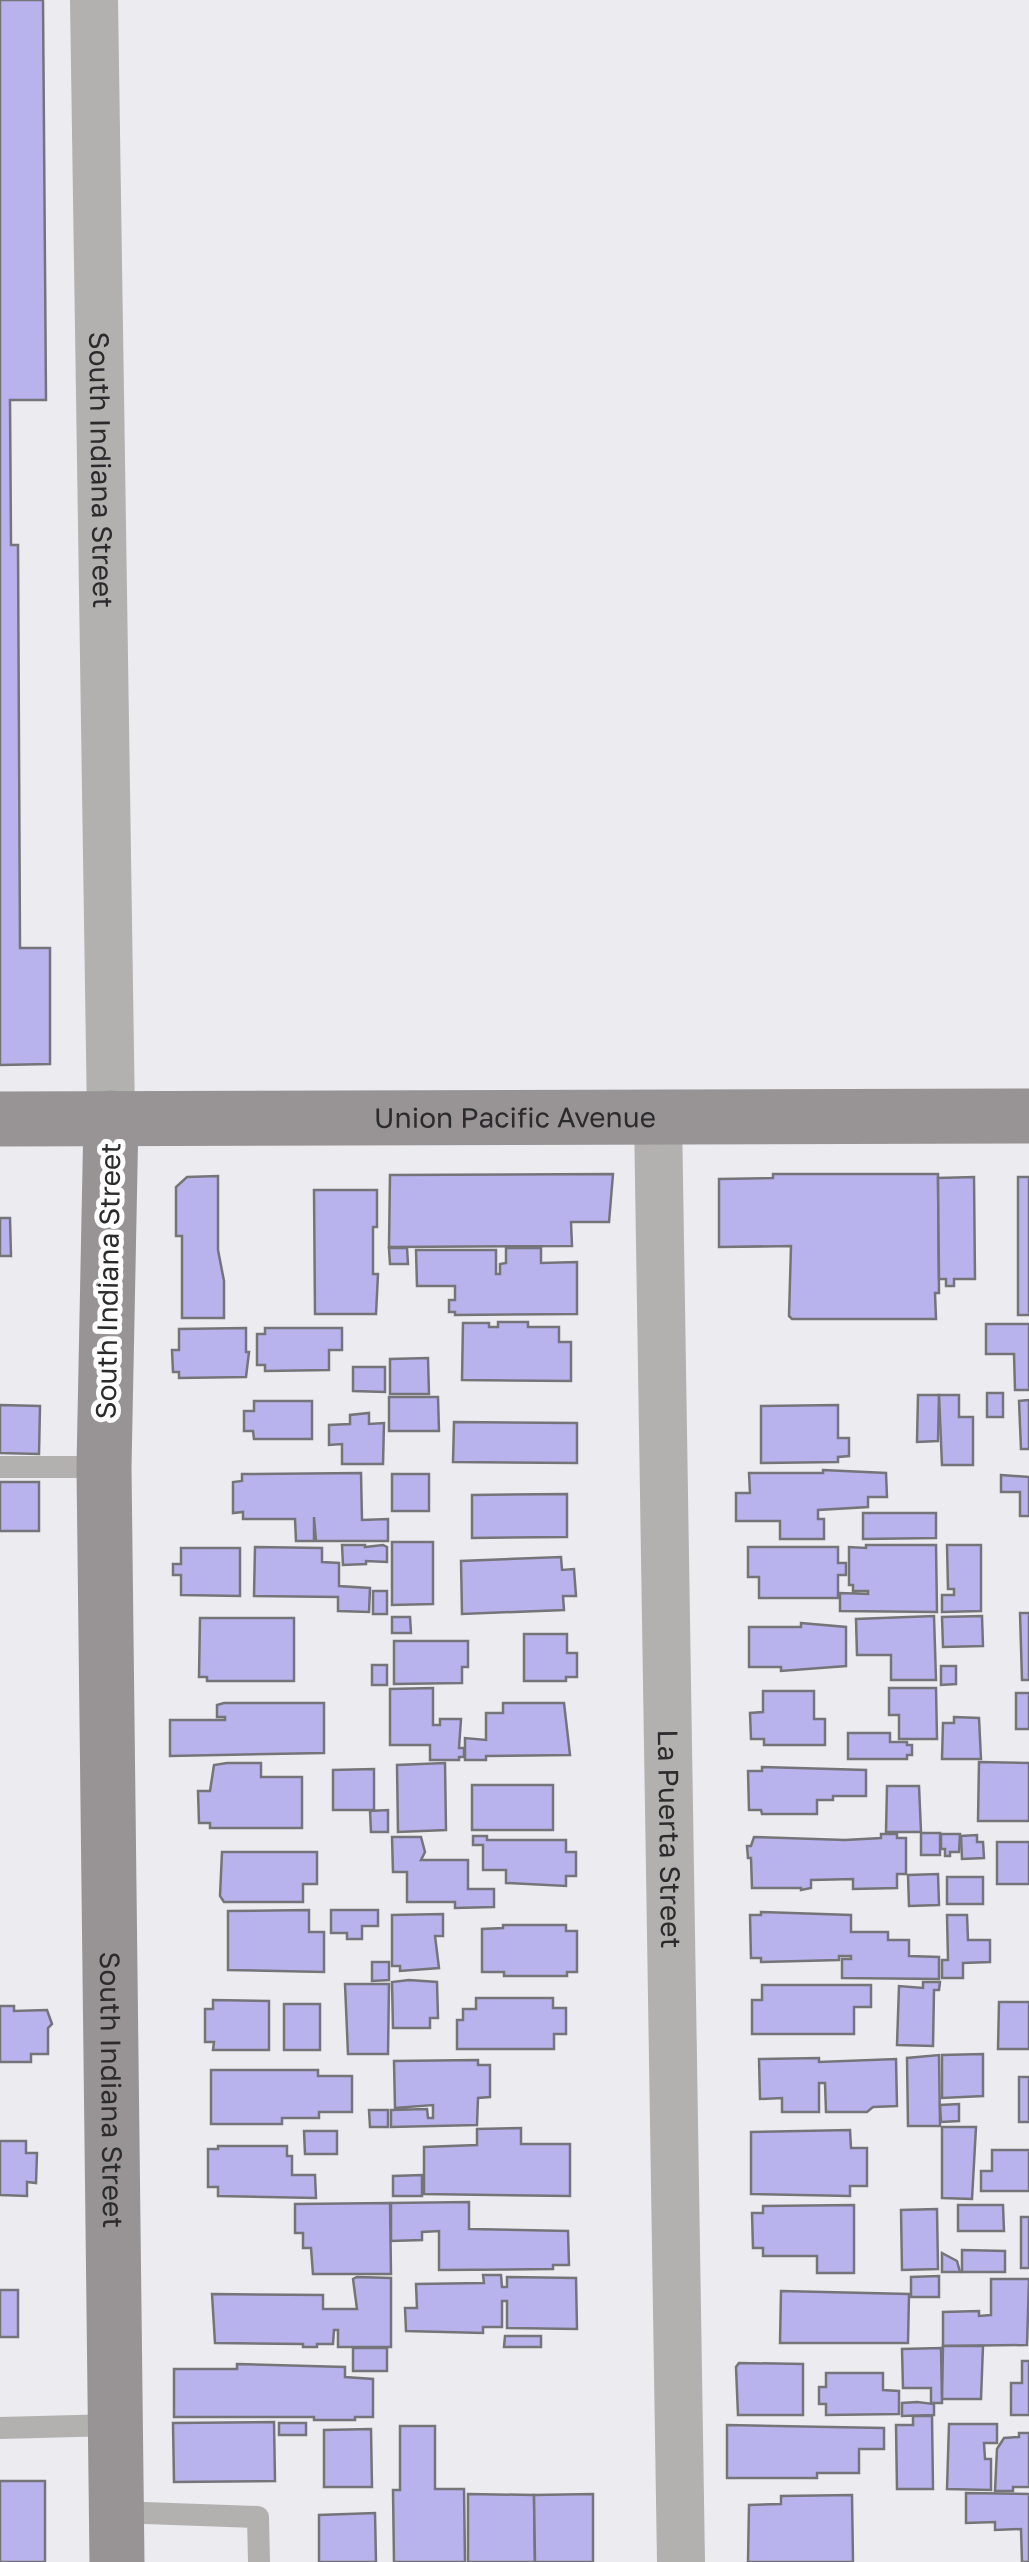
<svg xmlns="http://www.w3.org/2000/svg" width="1029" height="2562" viewBox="0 0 1029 2562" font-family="'Golos Text',sans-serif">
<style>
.building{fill:#b9b3ed;stroke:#747479;stroke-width:2.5}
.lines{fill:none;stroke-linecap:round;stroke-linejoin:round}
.lane{stroke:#b3b0b0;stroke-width:22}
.street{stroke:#b3b0b0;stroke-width:48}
.secondary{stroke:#989394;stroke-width:55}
.labels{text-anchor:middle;stroke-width:10;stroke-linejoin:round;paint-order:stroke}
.street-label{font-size:28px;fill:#2b2b2d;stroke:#fff}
</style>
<rect width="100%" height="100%" fill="#ebebf0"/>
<g class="building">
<polygon points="0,0 43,0 46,400 10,400 11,545 18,545 20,948 50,948 50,1064 0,1065"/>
<polygon points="613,1174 609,1222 571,1222 572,1246 389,1247 390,1175"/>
<polygon points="773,1174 938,1174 939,1293 935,1293 936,1319 792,1319 789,1316 791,1246 719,1247 719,1179 773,1178"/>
<polygon points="218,1176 218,1250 224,1281 224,1318 182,1318 182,1236 176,1236 176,1187 187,1177"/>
<polygon points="974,1177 975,1279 954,1279 954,1286 946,1286 946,1279 939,1279 938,1178"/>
<rect x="1018" y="1177" width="11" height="138"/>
<polygon points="314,1190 377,1190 377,1227 373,1227 373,1274 378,1274 376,1314 315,1314"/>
<polygon points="0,1218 10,1218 11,1256 0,1256"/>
<polygon points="389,1248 407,1248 408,1264 390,1264"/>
<polygon points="506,1248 541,1248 541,1263 577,1262 577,1314 455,1315 455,1312 449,1312 449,1300 455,1300 455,1286 417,1286 416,1250 496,1250 496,1274 500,1274 500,1264 506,1263"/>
<polygon points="498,1322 528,1322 528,1327 559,1327 559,1342 571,1342 571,1381 462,1380 463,1323 489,1323 489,1327 498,1327"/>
<polygon points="986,1324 1029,1324 1029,1390 1015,1390 1014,1354 986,1354"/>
<polygon points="246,1328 246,1352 249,1352 246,1377 179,1378 179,1372 173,1372 172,1350 179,1350 179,1329"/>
<polygon points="265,1328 342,1328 342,1350 329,1350 329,1370 265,1371 265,1365 257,1365 257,1334 265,1334"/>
<polygon points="428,1358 429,1394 390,1394 390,1359"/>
<polygon points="353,1367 385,1367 385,1392 353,1391"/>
<rect x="987" y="1393" width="16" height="24"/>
<polygon points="918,1395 939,1395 938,1441 917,1442"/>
<polygon points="939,1395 959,1395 959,1417 973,1417 973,1465 942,1465"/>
<polygon points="389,1397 438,1397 439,1431 389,1431"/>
<polygon points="1029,1400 1029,1449 1021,1449 1019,1401"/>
<polygon points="254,1401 312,1401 312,1439 254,1439 253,1431 244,1431 244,1411 254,1411"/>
<polygon points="0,1405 40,1406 39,1454 0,1453"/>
<polygon points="838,1405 838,1438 849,1438 849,1456 838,1457 838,1462 761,1463 761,1406"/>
<polygon points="369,1413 369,1424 384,1423 383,1464 342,1464 342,1444 329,1445 329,1425 350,1424 350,1415"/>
<polygon points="454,1422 577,1423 577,1463 453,1462"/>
<polygon points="823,1470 886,1473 887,1497 868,1497 868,1507 818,1510 818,1519 824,1519 824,1539 780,1539 780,1521 736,1521 736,1493 750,1493 749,1473 823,1473"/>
<polygon points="361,1473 362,1520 388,1519 388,1541 316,1541 314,1517 314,1541 296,1541 295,1519 243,1519 243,1512 233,1513 233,1482 242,1481 242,1474"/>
<rect x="392" y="1474" width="37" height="37"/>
<polygon points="1001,1475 1029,1477 1029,1516 1020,1516 1020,1492 1001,1492"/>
<rect x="0" y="1482" width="39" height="49"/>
<polygon points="567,1494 567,1537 472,1538 472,1495"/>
<polygon points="863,1513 936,1513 936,1538 863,1539"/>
<polygon points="392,1542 433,1542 433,1604 392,1605"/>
<polygon points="342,1545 365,1545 365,1547 383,1545 387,1547 387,1562 366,1561 366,1564 343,1565"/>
<polygon points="866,1545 936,1545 937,1612 840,1611 840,1593 868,1594 868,1591 853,1591 853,1585 849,1585 849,1547 866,1548"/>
<polygon points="947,1545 981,1545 981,1611 942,1612 942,1595 954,1595 954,1589 948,1589"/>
<polygon points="255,1547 322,1548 322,1562 339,1563 339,1586 370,1588 369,1612 338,1611 338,1597 254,1596"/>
<polygon points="748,1547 838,1547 838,1563 846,1563 846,1575 838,1575 838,1598 759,1598 759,1577 748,1577"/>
<polygon points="181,1548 240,1548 240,1596 181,1595 181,1575 173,1575 173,1564 181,1564"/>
<polygon points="561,1557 562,1570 574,1569 576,1596 563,1596 564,1610 462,1614 461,1561"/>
<rect x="373" y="1591" width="14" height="23"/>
<polygon points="1020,1613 1029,1613 1029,1680 1022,1680"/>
<polygon points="934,1616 936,1680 891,1680 891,1655 857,1655 856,1619"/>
<polygon points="982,1616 983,1646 943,1647 942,1617"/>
<polygon points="392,1617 410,1617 411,1633 392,1633"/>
<polygon points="200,1618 294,1618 294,1681 207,1681 207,1677 199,1677"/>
<polygon points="801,1623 846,1627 846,1666 781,1671 781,1667 749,1667 749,1627 801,1627"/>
<polygon points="524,1634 567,1634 567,1653 577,1653 577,1677 566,1677 566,1681 524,1681"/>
<polygon points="394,1641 468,1641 468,1667 462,1667 462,1683 394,1684"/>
<rect x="372" y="1665" width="15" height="20"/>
<polygon points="941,1666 956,1666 956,1684 941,1685"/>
<polygon points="433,1688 433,1725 440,1725 440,1719 461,1719 459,1748 464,1748 464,1757 459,1757 459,1760 430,1760 430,1745 390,1745 390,1689"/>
<polygon points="889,1688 936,1688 937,1739 899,1739 899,1715 889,1715"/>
<polygon points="763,1691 814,1691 814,1719 825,1719 825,1745 764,1745 764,1739 751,1739 750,1713 763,1712"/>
<rect x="1016" y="1693" width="13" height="36"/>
<polygon points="224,1703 324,1703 324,1753 170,1756 170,1720 225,1720 225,1717 217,1717 217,1705"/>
<polygon points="503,1703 564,1703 570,1755 486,1756 486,1760 465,1760 465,1738 486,1740 486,1713 503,1713"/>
<polygon points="954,1717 979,1718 981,1759 942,1759 943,1723 954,1723"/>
<polygon points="848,1733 890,1733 890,1742 907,1742 907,1745 912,1745 912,1755 907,1755 907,1759 848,1759"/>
<polygon points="979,1762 1029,1763 1029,1821 978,1821"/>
<polygon points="227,1763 261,1763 261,1777 302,1777 302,1828 210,1828 210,1823 199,1823 198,1791 210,1791 214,1765"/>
<polygon points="445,1763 446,1830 398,1832 397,1765"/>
<polygon points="762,1767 866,1770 866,1796 833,1796 833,1800 817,1800 817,1814 762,1814 761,1810 749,1810 748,1771 762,1771"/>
<polygon points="374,1769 374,1810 333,1810 333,1770"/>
<rect x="472" y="1785" width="81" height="45"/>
<polygon points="887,1786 919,1786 921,1832 886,1832"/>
<polygon points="388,1810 388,1832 371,1832 370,1811"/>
<rect x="921" y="1833" width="19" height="22"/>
<polygon points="881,1834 897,1834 897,1838 906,1838 906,1874 897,1874 897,1888 853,1889 853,1879 811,1880 811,1888 801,1890 801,1888 752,1888 751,1858 748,1858 747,1846 751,1846 754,1837 845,1840 881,1838"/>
<polygon points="941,1834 960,1834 959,1852 950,1852 950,1856 945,1856 945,1849 941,1849"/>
<polygon points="977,1835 977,1842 983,1842 984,1858 962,1859 961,1836"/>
<polygon points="473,1836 487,1836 487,1840 566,1840 566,1852 576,1852 576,1876 566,1876 566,1886 506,1883 506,1870 483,1870 483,1845 473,1845"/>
<polygon points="392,1837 421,1837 425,1852 421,1860 468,1860 468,1889 494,1889 494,1907 455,1908 455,1902 407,1902 407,1872 393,1872"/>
<rect x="997" y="1842" width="32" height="42"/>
<polygon points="222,1852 317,1852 317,1884 303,1884 303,1902 224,1902 220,1896"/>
<polygon points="938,1874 939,1905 909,1906 908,1875"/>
<rect x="947" y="1877" width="36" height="27"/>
<polygon points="309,1910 309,1932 324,1932 324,1972 228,1970 228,1911"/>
<polygon points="331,1910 378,1910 378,1926 362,1926 362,1939 347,1939 347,1933 331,1933"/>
<polygon points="761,1912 851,1915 851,1932 888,1932 888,1940 909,1940 909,1956 939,1957 939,1979 842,1978 842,1959 851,1959 851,1956 839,1956 839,1960 761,1962 761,1958 751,1958 750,1915 761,1915"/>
<polygon points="443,1914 443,1936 435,1936 439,1968 400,1971 400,1966 392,1966 392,1915"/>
<polygon points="947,1915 967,1915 968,1940 990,1940 990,1962 963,1963 963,1978 942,1978 942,1960 948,1960"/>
<polygon points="503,1925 566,1925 566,1931 577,1931 577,1972 567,1972 567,1976 504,1976 504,1972 482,1972 482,1929 503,1928"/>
<polygon points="372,1962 389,1962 389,1980 372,1981"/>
<polygon points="409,1980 437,1982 438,2018 430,2018 430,2028 393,2028 392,1982"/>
<polygon points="923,1982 940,1982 939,1990 934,1990 933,2046 897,2045 899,1986 923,1988"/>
<polygon points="345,1984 389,1984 388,2054 348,2054"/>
<polygon points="762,1985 871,1985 871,2007 854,2007 854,2034 752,2034 752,2000 762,2000"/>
<polygon points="476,1998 553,1998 553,2008 566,2008 566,2034 554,2034 554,2049 457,2049 457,2020 463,2020 463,2009 476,2009"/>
<polygon points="213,2000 269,2001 269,2050 213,2050 214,2042 205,2042 205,2009 213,2009"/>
<polygon points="999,2002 1029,2002 1029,2049 998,2049"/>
<rect x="284" y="2004" width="36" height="46"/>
<polygon points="0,2006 14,2006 14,2011 47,2010 52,2024 48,2028 48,2054 31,2054 31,2062 0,2062"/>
<polygon points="983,2054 983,2096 942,2098 942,2055"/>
<polygon points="939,2055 940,2126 908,2126 907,2058"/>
<polygon points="819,2058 819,2062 896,2059 897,2106 873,2107 867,2112 826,2112 825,2083 819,2083 819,2112 782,2112 782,2098 760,2099 759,2059"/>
<polygon points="478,2060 478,2065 490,2065 490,2097 478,2098 477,2125 391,2127 391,2110 427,2109 428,2118 433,2118 433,2105 395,2108 394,2061"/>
<polygon points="211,2070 318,2070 318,2076 352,2076 352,2112 319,2112 319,2118 282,2118 282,2124 211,2124"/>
<rect x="1019" y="2077" width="10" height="45"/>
<polygon points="959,2104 959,2121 941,2122 940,2105"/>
<polygon points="369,2110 388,2110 388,2127 370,2127"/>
<polygon points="942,2127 976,2127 972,2199 942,2198"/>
<polygon points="521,2128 521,2144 570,2144 570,2196 424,2194 424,2147 477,2145 477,2129"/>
<polygon points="850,2130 851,2148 867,2148 867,2186 850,2186 850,2196 751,2194 751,2132"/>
<polygon points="304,2131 337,2131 337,2154 305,2154"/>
<polygon points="0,2141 26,2141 26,2153 37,2153 36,2183 27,2182 27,2196 0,2195"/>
<polygon points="218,2146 287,2146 287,2156 292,2156 292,2175 315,2175 316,2198 218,2196 218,2187 208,2187 208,2149 218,2149"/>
<polygon points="992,2150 1029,2150 1029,2191 981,2191 981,2171 992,2171"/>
<polygon points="422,2175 422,2196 393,2196 393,2176"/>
<polygon points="469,2202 469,2229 568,2231 569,2265 553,2265 553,2269 439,2270 439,2231 422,2232 422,2240 391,2241 391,2203"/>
<polygon points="390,2203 391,2274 313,2274 311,2248 303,2248 303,2233 295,2233 295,2204"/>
<polygon points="854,2205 854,2273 817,2273 817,2256 763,2256 763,2248 753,2248 752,2213 763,2213 763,2206"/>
<polygon points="958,2205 1003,2205 1004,2231 958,2231"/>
<polygon points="937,2209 938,2269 902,2270 901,2210"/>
<rect x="1021" y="2217" width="8" height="51"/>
<polygon points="962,2250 1005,2251 1005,2272 962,2272"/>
<polygon points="942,2253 957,2261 960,2272 942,2272"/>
<polygon points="483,2275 501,2275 502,2287 507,2287 507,2277 576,2278 577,2329 507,2328 507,2301 502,2301 502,2327 483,2327 483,2333 406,2331 405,2308 417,2308 416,2284 484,2283"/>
<polygon points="939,2276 939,2297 911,2297 911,2277"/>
<polygon points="357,2277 391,2278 391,2347 338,2347 338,2330 334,2330 333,2344 317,2344 317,2347 303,2347 303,2344 215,2343 212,2294 323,2295 323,2309 357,2309 353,2279"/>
<polygon points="991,2279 1029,2279 1027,2345 943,2346 943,2312 979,2311 979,2316 991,2315"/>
<rect x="0" y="2290" width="18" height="47"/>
<polygon points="781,2291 909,2294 908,2343 780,2343"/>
<polygon points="505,2336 541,2336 541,2347 504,2347"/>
<polygon points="943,2346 983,2346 981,2399 942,2399"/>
<rect x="353" y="2348" width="34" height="23"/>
<polygon points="941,2348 942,2403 931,2403 931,2388 903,2388 902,2349"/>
<polygon points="1022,2361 1029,2361 1029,2415 1011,2415 1011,2383 1022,2383"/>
<polygon points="739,2363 803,2364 803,2415 738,2415 736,2367"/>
<polygon points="237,2364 345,2367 345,2377 373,2379 373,2417 355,2417 355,2420 314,2420 314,2417 174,2417 174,2369 237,2369"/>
<polygon points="826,2373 883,2373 883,2390 899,2391 899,2414 826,2415 826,2404 819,2404 819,2387 826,2387"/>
<polygon points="917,2402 934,2404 934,2415 902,2416 902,2403"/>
<polygon points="913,2416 932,2416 933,2489 897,2489 896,2425 913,2425"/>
<polygon points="274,2422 275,2481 174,2482 173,2423"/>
<rect x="279" y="2423" width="27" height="12"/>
<polygon points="949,2424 997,2424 997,2443 984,2443 985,2459 991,2459 991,2490 947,2489"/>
<polygon points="727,2425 884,2428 884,2449 859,2449 859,2473 817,2473 817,2478 727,2478"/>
<polygon points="400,2426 435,2426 435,2489 464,2489 465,2562 394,2562 393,2490 400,2490"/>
<polygon points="371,2429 372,2487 324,2487 324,2430"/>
<polygon points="1019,2433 1029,2433 1029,2487 1013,2487 1013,2491 995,2491 997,2449 1004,2438 1019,2437"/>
<rect x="0" y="2481" width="45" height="81"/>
<polygon points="966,2493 1029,2494 1029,2562 1022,2562 1021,2529 995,2530 995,2522 966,2523"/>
<polygon points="468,2494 534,2495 535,2562 468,2562"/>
<polygon points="593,2494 593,2562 535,2562 534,2495"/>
<polygon points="852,2495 853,2562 748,2562 749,2505 781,2504 781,2496"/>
<polygon points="375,2513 376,2562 319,2562 319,2515"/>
</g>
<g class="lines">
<g class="lane">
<polyline points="0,1467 104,1467"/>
<polyline points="0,2428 115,2425"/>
<polyline points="117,2512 258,2517 259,2562"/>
</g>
<g class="street">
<path id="s1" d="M94,0L111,1118"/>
<path id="s2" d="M658,1117L681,2562"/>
</g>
<g class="secondary">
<path id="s3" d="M111,1118L104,1467L117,2562"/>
<path id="s4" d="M0,1119L1029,1116"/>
</g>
</g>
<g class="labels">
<g class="street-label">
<text dy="10" stroke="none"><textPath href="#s1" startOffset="470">South Indiana Street</textPath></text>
<text dy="10" stroke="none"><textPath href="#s4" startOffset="515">Union Pacific Avenue</textPath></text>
<text transform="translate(108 1281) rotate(-89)" y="10">South Indiana Street</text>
<text dy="10" stroke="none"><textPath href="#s2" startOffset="722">La Puerta Street</textPath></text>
<text dy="10" stroke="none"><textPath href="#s3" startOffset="972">South Indiana Street</textPath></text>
</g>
</g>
</svg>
